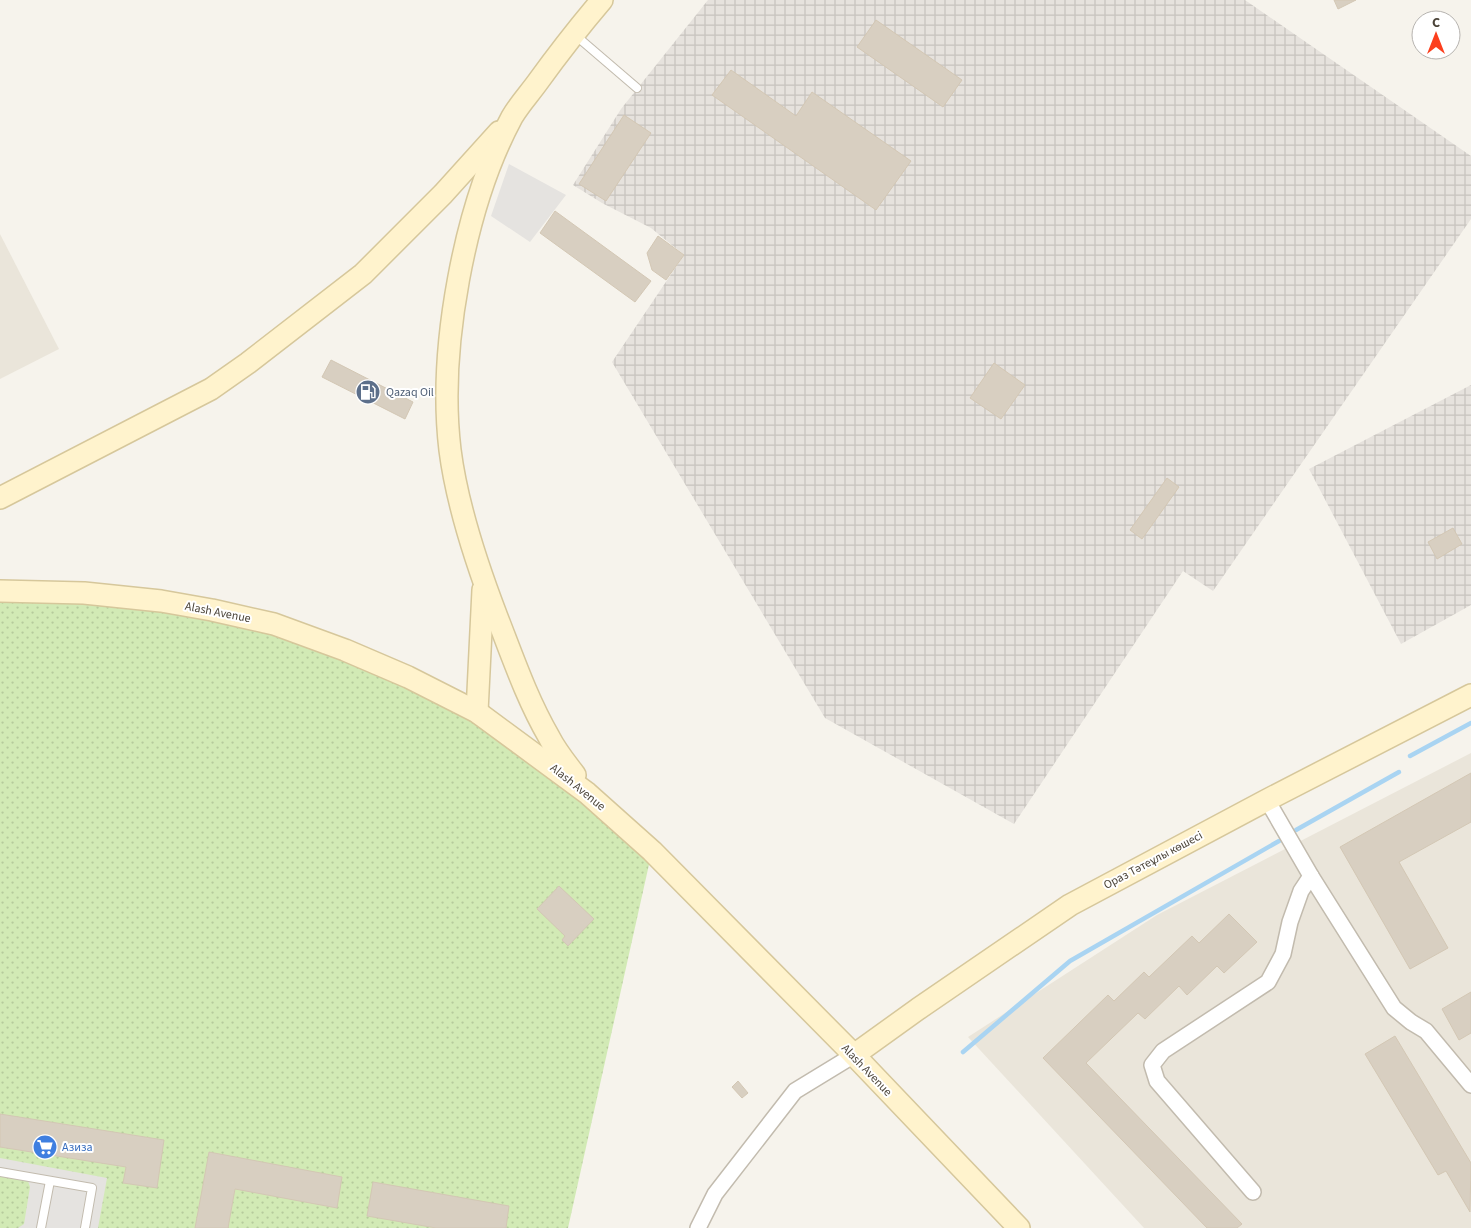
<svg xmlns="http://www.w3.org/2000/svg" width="1471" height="1228" viewBox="0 0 1471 1228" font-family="'Source Sans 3',sans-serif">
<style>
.residential{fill:#eae5da}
.industrial{fill:url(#industrial-grid)}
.grass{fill:url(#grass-dots)}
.parking{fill:#e5e3e0}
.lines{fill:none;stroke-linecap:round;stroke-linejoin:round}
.stream{stroke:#a9d4f2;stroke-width:4.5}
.building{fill:#d8cfc1;stroke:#d3c7b4}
.lane-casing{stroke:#c2bbae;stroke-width:10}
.street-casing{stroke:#c2bbae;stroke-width:18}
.secondary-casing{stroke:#d6c79b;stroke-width:24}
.lane{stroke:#fff;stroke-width:8}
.street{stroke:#fff;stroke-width:15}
.secondary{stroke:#fff3cd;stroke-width:21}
.labels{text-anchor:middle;stroke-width:4;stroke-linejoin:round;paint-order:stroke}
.service-label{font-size:12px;fill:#4e5e75;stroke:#fff;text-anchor:start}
.street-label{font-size:12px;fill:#4b4439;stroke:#fff}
.shop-label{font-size:12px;fill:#366cbe;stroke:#fff;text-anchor:start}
</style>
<defs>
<pattern id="industrial-grid" width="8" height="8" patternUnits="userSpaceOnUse" patternTransform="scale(1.25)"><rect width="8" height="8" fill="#e6e2dd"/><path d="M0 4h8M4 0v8" fill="none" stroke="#c7c3be"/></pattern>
<pattern id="grass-dots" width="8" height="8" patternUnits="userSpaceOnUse" patternTransform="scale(1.25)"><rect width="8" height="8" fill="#d2eab5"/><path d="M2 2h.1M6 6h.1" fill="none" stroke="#b6ca9c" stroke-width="1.8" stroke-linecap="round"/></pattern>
</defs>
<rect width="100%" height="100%" fill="#f6f3ec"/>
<g class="residential">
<polygon points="0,234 59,349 0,379"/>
<polygon points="1471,753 1471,1228 1144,1228 968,1037 1157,915"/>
</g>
<g class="industrial">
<polygon points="708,0 1245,0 1471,156 1471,219 1213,591 1183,571 1014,824 825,718 612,362 684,255 651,228 602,203 573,185 621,109"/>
<polygon points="1471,385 1471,605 1401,644 1309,469"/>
</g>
<polygon class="grass" points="0,591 212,610 477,712 652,851 568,1228 0,1228"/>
<g class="parking">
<polygon points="509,164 566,195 530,242 491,216"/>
<polygon points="0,1158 107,1178 98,1228 18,1228 24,1224 30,1187 28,1181 24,1178 0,1174"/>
</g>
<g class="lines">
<g class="stream">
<polyline points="1410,756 1471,723"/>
<polyline points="1296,830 1399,772"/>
<polyline points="963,1052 1070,961 1279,841"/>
</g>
</g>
<g class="building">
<polygon points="1334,0 1356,0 1338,9"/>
<polygon points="876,20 962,80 943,107 857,47"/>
<polygon points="731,70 796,116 812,92 911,161 876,210 712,95"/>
<polygon points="624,115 651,133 606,201 579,184"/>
<polygon points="555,211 651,281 635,302 540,233"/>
<polygon points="658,236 684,255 666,280 652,270 647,253"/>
<polygon points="331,360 413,402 405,419 322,377"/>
<polygon points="994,363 1025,385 1001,419 970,398"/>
<polygon points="1167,478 1179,487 1142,539 1130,530"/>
<polygon points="1453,528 1462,544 1437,559 1428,542"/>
<polygon points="1471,773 1471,822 1399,862 1448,948 1410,969 1340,847"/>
<polygon points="559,886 594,919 568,946 562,940 565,936 537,909"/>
<polygon points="1229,914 1257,942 1224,973 1217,966 1187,995 1179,986 1145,1019 1138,1013 1086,1063 1242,1224 1237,1228 1207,1228 1043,1058 1108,995 1114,1001 1144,972 1149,977 1192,936 1199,943"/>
<polygon points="1471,992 1471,1033 1459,1040 1442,1009"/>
<polygon points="1395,1036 1471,1163 1470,1212 1446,1171 1438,1175 1365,1054"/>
<polygon points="738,1081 748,1093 742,1098 732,1087"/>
<polygon points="0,1114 164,1140 157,1188 123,1183 126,1167 0,1147"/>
<polygon points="209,1152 342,1177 337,1208 235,1189 228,1228 195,1228"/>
<polygon points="373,1182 509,1206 506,1228 436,1228 367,1216"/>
</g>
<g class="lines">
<defs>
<g id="lane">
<polyline points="574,34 637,88"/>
<polyline points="0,1172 92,1188 85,1228"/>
<polyline points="41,1228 50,1181"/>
</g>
<g id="street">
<polyline points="1267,800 1311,876 1394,1008 1411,1022 1426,1031 1471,1085"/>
<polyline points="1253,1192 1157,1081 1152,1065 1163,1051 1268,982 1283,954 1290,922 1301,891 1311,876"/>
<polyline points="698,1228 715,1194 795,1091 854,1055"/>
</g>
<g id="secondary">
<polyline points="0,498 211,389 248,363 363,274 443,194 499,132"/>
<polyline points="0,591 84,593 161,601 212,610 274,624 345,650 408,677 477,712 587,793 652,851 854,1055 1019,1228"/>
<polyline points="477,712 483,590"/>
<path d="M575,775C566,763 556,751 549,737C527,699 513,658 497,617C477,565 457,505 450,450C438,350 464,206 512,117C519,105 529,94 537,83C558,54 579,27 602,0"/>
<polyline points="854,1055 918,1009 1070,905 1267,800 1471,695"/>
</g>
</defs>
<use href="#lane" class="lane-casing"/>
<use href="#street" class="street-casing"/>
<use href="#secondary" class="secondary-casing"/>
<use href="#lane" class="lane"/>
<use href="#street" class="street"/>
<use href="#secondary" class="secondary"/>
</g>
<defs>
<symbol id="fuel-disc" viewBox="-11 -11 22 22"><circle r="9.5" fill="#5c6f8a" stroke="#fff"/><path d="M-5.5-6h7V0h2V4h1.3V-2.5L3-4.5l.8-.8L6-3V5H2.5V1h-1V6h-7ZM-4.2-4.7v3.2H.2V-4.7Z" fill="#fff"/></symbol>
<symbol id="supermarket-disc" viewBox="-11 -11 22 22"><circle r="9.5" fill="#3f7fe0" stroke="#fff"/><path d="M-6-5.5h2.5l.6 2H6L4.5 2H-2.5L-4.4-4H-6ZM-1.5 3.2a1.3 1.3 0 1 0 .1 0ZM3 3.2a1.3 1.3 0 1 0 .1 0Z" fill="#fff"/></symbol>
</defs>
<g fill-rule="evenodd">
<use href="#fuel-disc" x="354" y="378" width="28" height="28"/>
<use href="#supermarket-disc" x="31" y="1133" width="28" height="28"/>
</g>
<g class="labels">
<g class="service-label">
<text x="386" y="396">Qazaq Oil</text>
</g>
<g class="street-label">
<text transform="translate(218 612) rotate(11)" y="4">Alash Avenue</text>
<text transform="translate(578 787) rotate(39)" y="4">Alash Avenue</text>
<text transform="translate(1153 860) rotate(-28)" y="4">Ораз Тәтеұлы көшесі</text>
<text transform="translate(867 1070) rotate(46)" y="4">Alash Avenue</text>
</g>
<g class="shop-label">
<text x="62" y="1151">Азиза</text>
</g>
</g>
<g transform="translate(1436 35)"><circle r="24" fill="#ffffff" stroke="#b7b4b0"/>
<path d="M0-4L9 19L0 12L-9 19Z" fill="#fc3f1d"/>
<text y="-8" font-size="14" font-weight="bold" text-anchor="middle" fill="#4b4439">С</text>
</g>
</svg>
